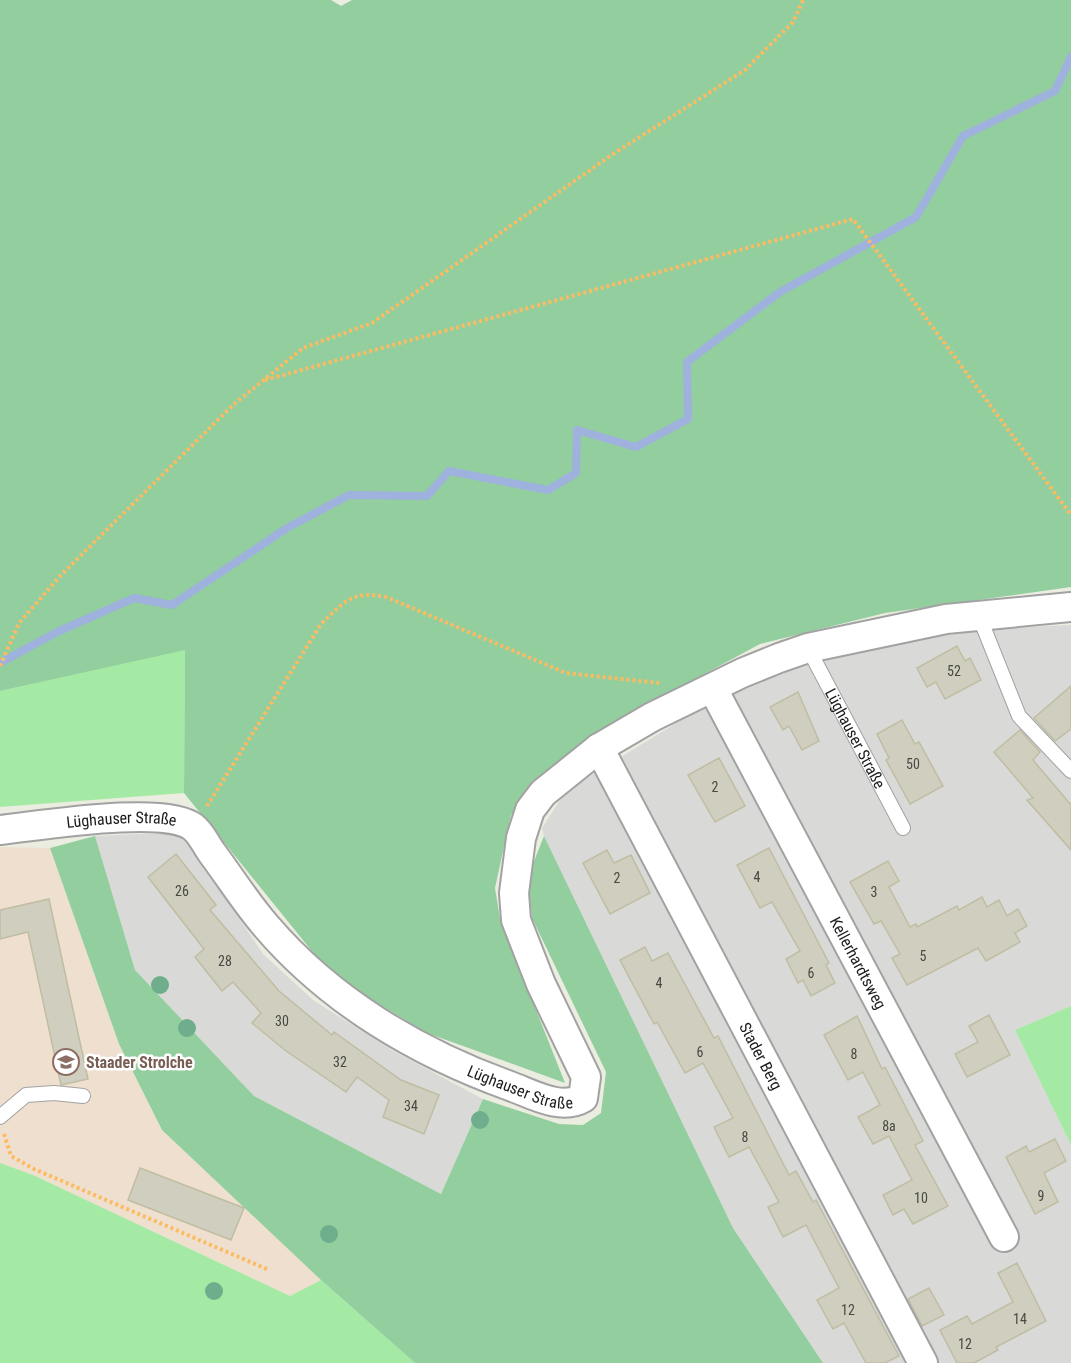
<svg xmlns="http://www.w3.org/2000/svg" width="1071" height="1363" font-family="'Roboto Condensed',sans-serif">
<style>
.residential{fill:#d9d9d8}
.commercial{fill:#efdfce}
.grass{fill:#a5eaa4}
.forest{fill:#93ce9e}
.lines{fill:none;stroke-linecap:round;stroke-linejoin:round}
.stream{stroke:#9fb1dd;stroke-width:8}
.building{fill:#d0cebe;stroke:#bfbda2;stroke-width:1.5}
.service-casing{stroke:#a2a2a2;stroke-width:16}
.minor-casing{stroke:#a2a2a2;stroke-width:32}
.path{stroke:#fdbb61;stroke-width:4;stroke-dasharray:3 3;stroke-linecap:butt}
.service{stroke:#fff;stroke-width:14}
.minor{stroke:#fff;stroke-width:28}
.tree{fill:#6eae8c}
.labels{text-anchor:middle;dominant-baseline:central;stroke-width:5;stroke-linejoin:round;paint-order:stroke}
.number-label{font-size:14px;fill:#484844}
.street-label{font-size:16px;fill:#1b1b1b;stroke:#fff}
.education-label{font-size:16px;font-weight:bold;fill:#785e54;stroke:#fff;text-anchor:start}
</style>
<rect width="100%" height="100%" fill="#ebede0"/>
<!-- residential -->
<g class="residential">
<path d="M1071 625V1006L1015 1030 1071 1145V1363H823L733 1228 544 836 542 828 560 800 587 778 707 704 750 684 823 661 903 641 994 629Z"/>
<path d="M181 832 263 954 313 1000 395 1052 483 1099 441 1194 254 1096 135 970 95 836Z"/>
</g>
<!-- commercial -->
<path class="commercial" d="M0 847 50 848 119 1044 162 1130 321 1280 290 1296 33 1175 0 1163Z"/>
<!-- grass -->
<g class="grass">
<path d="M185 649 184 793 0 807V691Z"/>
<path d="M1071 1006V1145L1015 1030Z"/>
<path d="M0 1163 33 1175 290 1296 321 1280 415 1363H0Z"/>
</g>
<!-- forest -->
<g class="forest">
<path d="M0 0H331L341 6 352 0H1071V587L885 613 760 644 606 727 545 772 511 815 495 888 500 919 565 1083 427 1033 332 976 184 793 185 650 0 691Z"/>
<path d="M95 836 135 970 254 1096 441 1194 483 1099 559 1124 583 1125 601 1113 606 1072 532 918 528 876 544 836 733 1228 823 1363H415L321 1280 162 1130 119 1044 50 848Z"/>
</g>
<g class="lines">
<!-- stream -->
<path class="stream" d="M0 663 57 632 134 598 172 605 287 528 349 495 427 496 449 471 548 490 576 473 577 430 636 447 688 419 687 362 780 292 916 217 963 136 1055 91 1071 57"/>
</g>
<!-- building -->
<g class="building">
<path d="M957 646 965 661 970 658 981 680 945 699 936 682 927 687 917 668Z"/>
<path d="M1071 686V729L1055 741 1034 718Z"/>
<path d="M798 692 819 741 802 750 789 726 783 730 770 707Z"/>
<path d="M902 720 915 744 919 742 943 786 910 804 886 760 889 758 877 734Z"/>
<path d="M1020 730 1040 752 1033 760 1071 805V850L1027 800 1033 798 994 752Z"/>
<path d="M719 758 745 806 715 822 688 775Z"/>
<path d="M769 848 829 963 826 965 835 983 811 996 803 980 798 983 786 959 800 951 772 902 760 908 737 865Z"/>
<path d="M607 850 614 863 631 855 650 893 610 914 583 863Z"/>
<path d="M176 854 216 905 210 910 279 991 332 1035 334 1032 401 1080 439 1095 424 1134 383 1117 389 1100 357 1077 346 1092 286 1051 252 1023 261 1013 233 982 222 991 195 957 204 949 148 877Z"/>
<path d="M888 861 899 881 889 887 910 927 916 924 917 927 957 906 959 910 982 897 987 907 999 900 1007 916 1018 909 1027 926 1015 933 1020 942 986 961 978 948 907 985 892 958 900 954 881 921 874 924 850 882Z"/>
<path d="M49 899 88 1079 61 1085 28 932 0 939V910Z"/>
<path d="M645 947 652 961 668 953 714 1038 718 1036 789 1175 796 1171 813 1202 816 1200 899 1356 885 1363H866L844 1323 833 1329 817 1300 839 1288 806 1225 783 1237 768 1207 779 1202 749 1147 729 1157 714 1127 733 1118 703 1063 685 1073 657 1022 654 1024 620 960Z"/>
<path d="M989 1015 1010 1055 967 1077 955 1054 978 1042 969 1026Z"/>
<path d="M857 1016 882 1069 885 1067 923 1141 915 1145 948 1206 913 1224 904 1209 893 1215 883 1195 912 1180 889 1136 873 1144 858 1117 880 1105 863 1072 848 1080 824 1035Z"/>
<path d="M1055 1139 1066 1161 1044 1173 1058 1202 1035 1214 1006 1157 1026 1146 1029 1152Z"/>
<path d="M140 1168 244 1208 231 1240 128 1200Z"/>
<path d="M1017 1263 1046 1321 996 1347 998 1350 974 1363H957L940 1330 967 1316 972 1324 1013 1302 998 1273Z"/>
<path d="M929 1288 944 1315 922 1326 908 1299Z"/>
</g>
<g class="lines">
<defs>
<g id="service">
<path d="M979 616 1019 716 1071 771"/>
<path id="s1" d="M808 648 903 828"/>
<path d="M0 1117 26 1095 54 1093 83 1096"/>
</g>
<g id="minor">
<path id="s2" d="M713 689 1004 1237"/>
<path id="s3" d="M599 748 923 1363"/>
<path id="s4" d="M0 830C39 826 165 805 193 827 201 833 206 845 212 853 230 877 246 903 266 926 330 1001 418 1053 510 1086 532 1094 561 1111 583 1098L586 1077 541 984 516 920 514 893 521 838 530 810 543 793 599 748 652 717 742 673 779 658 808 648 946 619 1071 607"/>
</g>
</defs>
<!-- service casing -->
<use href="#service" class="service-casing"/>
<!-- minor casing -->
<use href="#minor" class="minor-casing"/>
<!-- path -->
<g class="path">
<path d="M265 380 853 219 1071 515"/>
<path d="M0 666 19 623 62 574 233 405 303 348 372 323 613 154 745 70 793 22 803 0"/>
<path d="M207 806 321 624C344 602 352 590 386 597L566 673 659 683"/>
<path d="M4 1134 11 1156 34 1169 269 1270"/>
</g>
<!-- service -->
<use href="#service" class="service"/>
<!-- minor -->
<use href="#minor" class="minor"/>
</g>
<!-- trees -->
<g class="tree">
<circle cx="160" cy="985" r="9"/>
<circle cx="187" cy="1028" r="9"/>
<circle cx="480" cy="1120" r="9"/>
<circle cx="329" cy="1234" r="9"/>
<circle cx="214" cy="1291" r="9"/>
</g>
<!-- icons -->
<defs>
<symbol id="school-ring" viewBox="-11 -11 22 22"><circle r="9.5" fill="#fff" stroke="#8d6e63" stroke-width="1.5"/><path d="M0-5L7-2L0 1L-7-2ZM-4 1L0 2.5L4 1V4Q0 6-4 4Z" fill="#8d6e63"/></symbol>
</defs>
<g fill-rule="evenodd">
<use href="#school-ring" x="51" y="1047" width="30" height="30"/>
</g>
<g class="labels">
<!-- number labels -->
<g class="number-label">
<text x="954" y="671">52</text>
<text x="913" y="764">50</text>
<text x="715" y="787">2</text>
<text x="757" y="877">4</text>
<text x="617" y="878">2</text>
<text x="182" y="891">26</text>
<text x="874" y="892">3</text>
<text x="923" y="956">5</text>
<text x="225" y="961">28</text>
<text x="811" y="973">6</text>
<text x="659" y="983">4</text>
<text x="282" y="1021">30</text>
<text x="700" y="1052">6</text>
<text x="854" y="1054">8</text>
<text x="340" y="1062">32</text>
<text x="411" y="1106">34</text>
<text x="889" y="1126">8a</text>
<text x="745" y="1137">8</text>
<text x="1041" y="1196">9</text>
<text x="921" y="1198">10</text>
<text x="848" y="1310">12</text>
<text x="1020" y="1319">14</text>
<text x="965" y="1344">12</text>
</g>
<!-- street labels -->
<g class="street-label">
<text stroke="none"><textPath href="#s1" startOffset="102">Lüghauser Straße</textPath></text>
<text stroke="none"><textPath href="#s4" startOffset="122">Lüghauser Straße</textPath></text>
<text stroke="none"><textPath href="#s2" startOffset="310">Kellerhardtsweg</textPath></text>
<text stroke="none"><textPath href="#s3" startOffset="348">Stader Berg</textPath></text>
<text stroke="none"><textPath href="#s4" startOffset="624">Lüghauser Straße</textPath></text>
</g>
<!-- education labels -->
<g class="education-label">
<text x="86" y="1062">Staader Strolche</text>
</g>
</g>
</svg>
